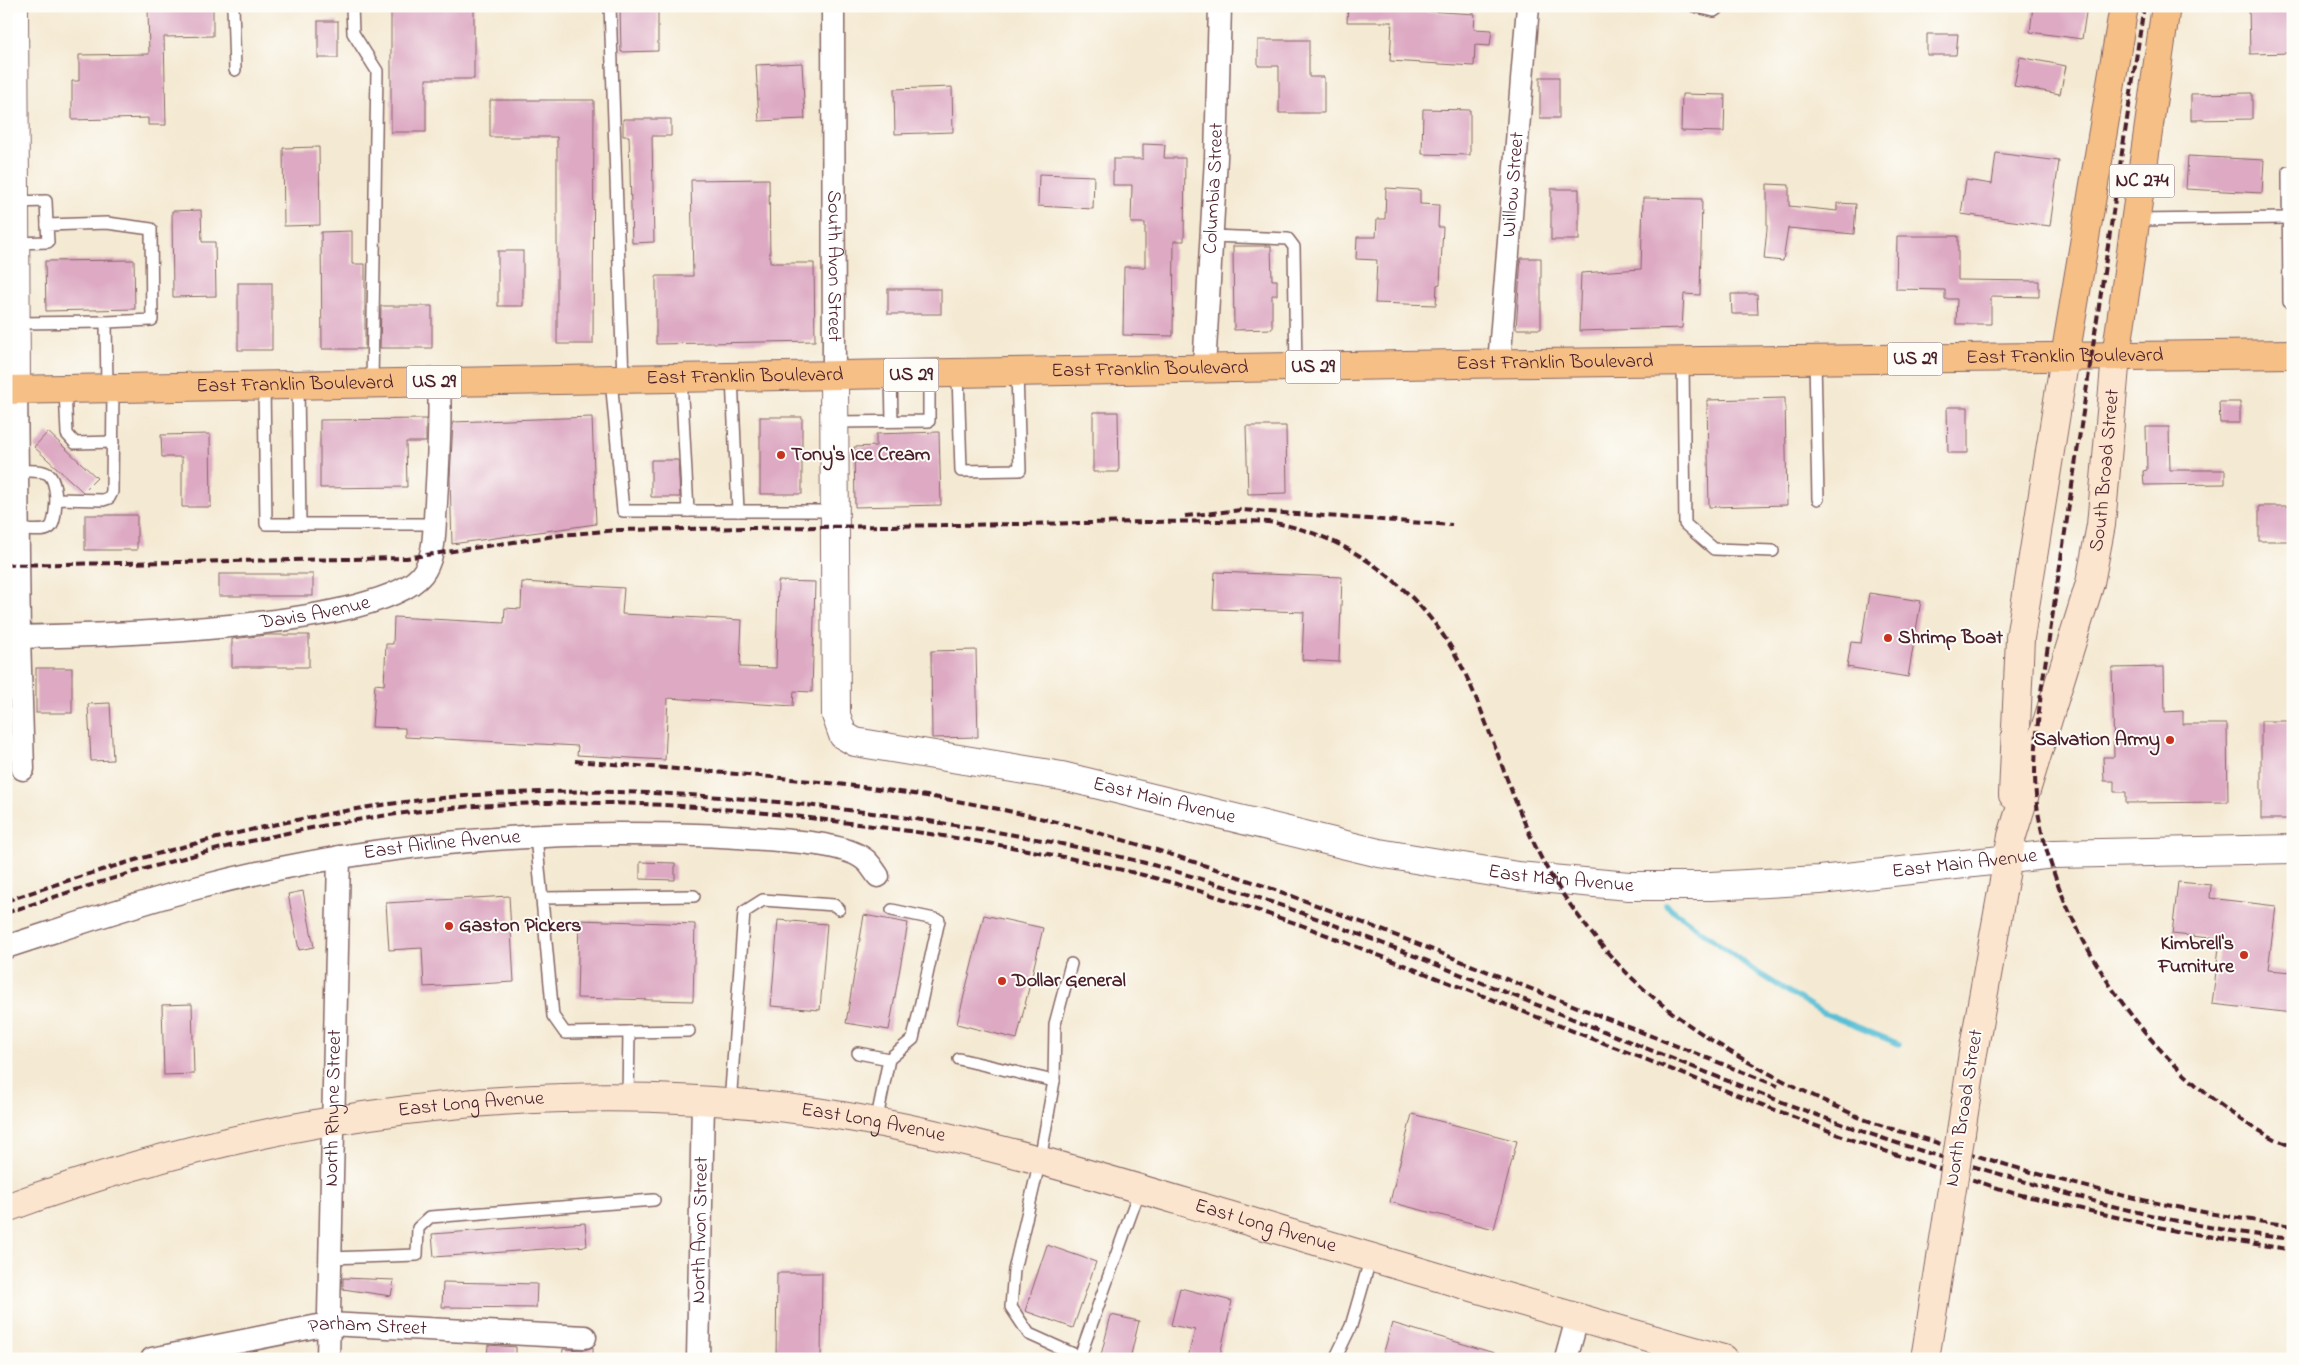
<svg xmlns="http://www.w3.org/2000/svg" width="2299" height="1365" font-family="'Indie Flower',sans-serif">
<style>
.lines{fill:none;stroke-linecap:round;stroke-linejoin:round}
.stream{stroke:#58bfd6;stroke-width:5.5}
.building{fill:#dda9c3}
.service-casing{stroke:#866665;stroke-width:14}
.minor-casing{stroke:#866665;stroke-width:25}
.tertiary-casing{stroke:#866665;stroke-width:30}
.secondary-casing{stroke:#866665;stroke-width:30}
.primary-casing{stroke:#866665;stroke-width:30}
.service{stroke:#fff;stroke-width:11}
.minor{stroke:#fff;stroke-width:22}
.tertiary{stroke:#fff;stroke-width:28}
.secondary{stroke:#fbe5cf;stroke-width:28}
.primary{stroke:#f5bf86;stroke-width:28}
.rail{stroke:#4a1f2b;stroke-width:4;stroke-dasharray:8 4;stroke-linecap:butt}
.secondary-bridge-casing{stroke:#866665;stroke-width:30;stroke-linecap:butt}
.secondary-bridge{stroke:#fbe5cf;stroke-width:28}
.poi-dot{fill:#c8321e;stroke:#fdfcf7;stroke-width:2}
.labels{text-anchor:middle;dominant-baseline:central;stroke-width:4;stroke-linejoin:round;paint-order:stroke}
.shield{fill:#fdfcf7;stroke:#806168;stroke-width:1}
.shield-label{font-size:19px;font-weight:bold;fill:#4a1f2b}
.street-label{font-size:20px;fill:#4a1f2b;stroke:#fdfcf7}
.poi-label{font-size:20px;font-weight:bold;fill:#4a1f2b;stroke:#fdfcf7;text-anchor:start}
</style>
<rect width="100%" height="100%" fill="#fdfcf7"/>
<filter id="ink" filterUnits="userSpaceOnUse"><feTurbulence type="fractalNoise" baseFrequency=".02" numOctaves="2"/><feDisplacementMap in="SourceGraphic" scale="10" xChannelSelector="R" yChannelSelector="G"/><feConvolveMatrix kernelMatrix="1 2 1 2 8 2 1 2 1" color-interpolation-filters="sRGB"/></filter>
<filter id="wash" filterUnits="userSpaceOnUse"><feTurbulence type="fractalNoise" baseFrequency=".0096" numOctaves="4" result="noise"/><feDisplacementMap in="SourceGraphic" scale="20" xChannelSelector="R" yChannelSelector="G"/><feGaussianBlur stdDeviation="1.12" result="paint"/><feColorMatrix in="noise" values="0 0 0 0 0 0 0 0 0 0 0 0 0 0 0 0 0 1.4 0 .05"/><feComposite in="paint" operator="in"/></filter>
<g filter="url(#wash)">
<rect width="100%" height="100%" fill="#f4e9d2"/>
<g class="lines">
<!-- stream -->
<path class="stream" d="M1665 904 1752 969 1821 1012 1899 1044"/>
</g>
<g id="blocks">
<!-- building -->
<g class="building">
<path d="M148 6H213V36L164 37 166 125H148V118L72 120V81H79V55L149 54Z"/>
<path d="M391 6H474V79H426V132H391Z"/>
<path d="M620 6H658V51L621 52Z"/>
<path d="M1348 6H1425V11L1475 14 1474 29 1492 30 1490 46 1475 45 1474 66 1390 61 1392 22H1347Z"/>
<path d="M2033 6H2087L2082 39 2030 32Z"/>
<path d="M2249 6H2293V53L2250 54Z"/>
<rect x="318" y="21" width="20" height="37"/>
<path d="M1927 34H1958L1956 55H1927Z"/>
<path d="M1258 40H1309V77H1324V113H1279V66H1258Z"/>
<path d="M2020 57 2066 66 2060 94 2014 86Z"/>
<path d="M802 63 805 119 759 121 756 65Z"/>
<rect x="1540" y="77" width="19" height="41"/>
<path d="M952 87 953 132 895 134 894 89Z"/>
<path d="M2252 93V119L2191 120V94Z"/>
<path d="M1682 94 1725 95 1724 132 1681 131Z"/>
<path d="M490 100H594L593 344H557V137H490Z"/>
<path d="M1423 109 1470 110V155L1422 154Z"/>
<path d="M623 119H671V136H652L654 242 632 243 629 136H623Z"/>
<path d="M1143 144 1165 145 1164 158H1185L1184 241H1174L1173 336 1123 335 1124 267H1145V223H1131L1132 185H1113V159H1143Z"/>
<path d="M319 147 320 225 284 226 283 148Z"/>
<path d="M1996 153 2059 161 2050 226 1961 214 1966 180 1992 184Z"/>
<path d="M2188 156 2264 160 2262 193 2186 189Z"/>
<path d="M1039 174 1094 176 1093 209 1038 206Z"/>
<path d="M769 179 770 263H814L815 341 656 344V276H693L691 180Z"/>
<path d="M1767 184 1789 185V206L1837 211V203L1856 204 1854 234 1788 228 1783 261 1764 259 1767 229Z"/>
<path d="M1386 188 1420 190V204L1439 205 1438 227H1443L1440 284 1437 285 1436 305 1375 303 1377 260 1356 259 1357 237H1376L1377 219H1385Z"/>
<rect x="1551" y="189" width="28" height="51"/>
<path d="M1643 198 1702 199 1700 295 1684 294 1682 328 1579 331 1581 273 1641 269Z"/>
<path d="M201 210 202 242H215L216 296 173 297 172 211Z"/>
<path d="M352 231V264H365V349H322L321 232Z"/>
<path d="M1897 236H1958V280L2039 281V297L1991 296V324H1956L1957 299H1945V290L1896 289Z"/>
<path d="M1233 246H1271L1272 280H1277V295H1272V329L1234 330Z"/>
<rect x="498" y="251" width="25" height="55"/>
<path d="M1521 258H1541V329H1516Z"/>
<path d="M134 260 135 309 46 311 45 261Z"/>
<rect x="238" y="283" width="34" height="67"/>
<rect x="888" y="289" width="53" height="25"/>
<path d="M1731 294H1757L1758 314H1732Z"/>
<path d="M381 306H432V348H380Z"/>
<path d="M1785 398 1787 505 1709 507 1707 400Z"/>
<path d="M2219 402H2240V423H2220Z"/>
<path d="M1947 407H1968V453H1948Z"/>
<path d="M1093 412H1118L1119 472H1093Z"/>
<path d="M592 417 596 524 452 544 450 479 453 422Z"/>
<rect x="760" y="417" width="42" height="77"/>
<path d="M426 419V442H406L407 487 320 488V420Z"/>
<path d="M1246 426H1286L1287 493 1248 494Z"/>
<path d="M2146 427H2169L2170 470H2225V484L2144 485 2143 471 2147 470Z"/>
<path d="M48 432 97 478 83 492 34 447Z"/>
<path d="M939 432 941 505 855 507 854 447 876 446V434Z"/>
<path d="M210 434 211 507H182V457H162L161 435Z"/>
<path d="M651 460H678L680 497H651Z"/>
<rect x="2259" y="506" width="34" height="35"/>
<rect x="85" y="515" width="52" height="35"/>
<path d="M1215 572 1342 577 1339 662 1302 660 1304 612 1213 609Z"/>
<rect x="219" y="574" width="94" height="22"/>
<path d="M778 581 815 582 812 692 794 691 793 706 668 698 665 760 577 755 578 746 405 737V728L372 727 375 684 384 685 386 644H393L394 617 504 623 505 608 521 609 522 582 624 588 622 614 742 620 740 667 776 668Z"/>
<path d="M1869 593 1921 601 1908 677 1847 667 1851 642 1861 643Z"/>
<path d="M267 635H309V667H232V639Z"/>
<path d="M976 650 978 737 932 738 931 651Z"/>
<path d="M2164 667 2165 712 2183 711V724H2227L2228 802 2126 803V792H2114V781H2104L2103 757H2114L2112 668Z"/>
<rect x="36" y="668" width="36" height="45"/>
<path d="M110 703 113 760 91 761 88 704Z"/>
<rect x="2261" y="721" width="32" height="98"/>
<path d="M640 862 675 863V880L640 879Z"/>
<path d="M2178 882 2211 885 2210 898 2276 906 2268 970 2293 972V1013L2212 1004 2220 939 2172 934Z"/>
<path d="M303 891 314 947 299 950 288 894Z"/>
<path d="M509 896 514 982 424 987 422 948 389 950 386 903Z"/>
<path d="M864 915 908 923 889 1030 846 1023Z"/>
<path d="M984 915 1043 928 1017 1039 957 1024Z"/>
<path d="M579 920 695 924 693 1001 577 998Z"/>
<path d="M778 920 827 924 820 1010 771 1006Z"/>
<path d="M192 1004 194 1074 164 1075 162 1005Z"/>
<path d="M1412 1114 1517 1141 1494 1229 1390 1202Z"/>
<path d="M585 1223 587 1246 434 1257 432 1234Z"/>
<path d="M1047 1245 1096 1262 1073 1328 1025 1311Z"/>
<path d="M777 1273H822L821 1359H776Z"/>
<path d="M343 1278 394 1280 391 1296 343 1289Z"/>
<path d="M443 1282 537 1284 536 1308 442 1307Z"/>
<path d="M1180 1288 1232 1301 1219 1359 1188 1357 1195 1330 1171 1325Z"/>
<path d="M1111 1315 1139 1321 1130 1359H1100Z"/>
<path d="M1392 1323 1501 1355 1500 1359H1382Z"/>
<path d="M488 1345 516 1347V1359H487Z"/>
<path d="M593 1347V1359H562L563 1349 585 1350Z"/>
</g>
</g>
</g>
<g filter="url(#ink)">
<use href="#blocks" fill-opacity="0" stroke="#866665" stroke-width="1"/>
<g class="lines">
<defs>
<g id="service">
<path d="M233 6 235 70"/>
<path d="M352 6 353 33 377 71 372 384"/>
<path d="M610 6 623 379"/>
<path d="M1694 6 1714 11 1721 6"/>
<path d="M2288 172 2289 302H2293"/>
<path d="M15 202 46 201 47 225"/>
<path d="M2136 220 2288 218"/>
<path d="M1211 236 1288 239 1294 247 1296 368"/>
<path d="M15 243 48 242 47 225 107 223 151 229 152 320 106 322 107 388"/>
<path d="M16 323 106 322"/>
<path d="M1815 360 1818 499"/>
<path d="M1683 362 1685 524 1714 549 1773 551"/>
<path d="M958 374 961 471 1020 470 1017 373"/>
<path d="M891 375 892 421"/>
<path d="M732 377 738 511"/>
<path d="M681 378 688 511"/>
<path d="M611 379 623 511H834"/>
<path d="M264 386 266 524H300"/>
<path d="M298 386 300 524H434"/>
<path d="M65 389 67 434 75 443 113 442"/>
<path d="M834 422 929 421V374"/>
<path d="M17 471C45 471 54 467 56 499"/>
<path d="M18 530C52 531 54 535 56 499L103 500 109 498 112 492 113 388"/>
<path d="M536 836 553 1016 565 1033 689 1031"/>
<path d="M543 898 694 896"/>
<path d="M1071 964 1055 1024 1054 1081 1040 1160 1014 1270 1011 1307 1029 1334 1080 1357"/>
<path d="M858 1053 889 1059"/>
<path d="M959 1059 1054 1081"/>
<path d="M628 1099 629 1032"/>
<path d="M730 1104 744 912 763 900 834 905 839 909"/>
<path d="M876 1123 889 1059 913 1039 939 920 892 910"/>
<path d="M330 1258 417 1255 418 1228 430 1217 654 1200"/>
<path d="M1079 1359 1140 1189"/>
<path d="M1335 1359 1351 1326 1371 1257"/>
</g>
<g id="minor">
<path id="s1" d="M833 6 834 376"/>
<path id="s2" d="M1499 364 1528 6"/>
<path id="s3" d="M1204 369 1216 158 1220 6"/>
<path d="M16 390 19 637 23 769"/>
<path id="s4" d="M6 637C77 636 392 631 425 570 436 551 434 524 436 503 438 463 441 423 439 382"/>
<path id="s5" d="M6 947C71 926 135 904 200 887 337 851 478 835 619 834 663 834 706 834 750 838 778 840 842 842 864 859 870 863 874 871 878 876"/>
<path id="s6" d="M152 1359 328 1324 585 1337"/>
<path id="s7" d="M328 1359 339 857"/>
<path id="s8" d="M698 1359 703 1101"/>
<path d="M1566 1359 1577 1319"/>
</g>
<g id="tertiary">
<path d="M14 6 16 390"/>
<path id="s9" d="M834 376 836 715 843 735 855 742 1062 776 1379 853 1517 876 1629 886H1711L1820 880 2054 854 2293 849"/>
</g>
<g id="secondary">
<path d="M2013 795 2020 638 2065 357"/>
<path id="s10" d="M1961 1132 1973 1053 2012 836 2090 583 2101 525 2116 356"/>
<path id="s11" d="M6 1208C262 1114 546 1073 817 1112 961 1133 1099 1177 1238 1218 1400 1266 1561 1314 1723 1359"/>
</g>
<g id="primary">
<path d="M2116 356 2166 6"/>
<path d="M2065 357 2124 6"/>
<path id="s12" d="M6 390 1458 364 2293 354"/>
</g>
</defs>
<!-- service casing -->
<use href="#service" class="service-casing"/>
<!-- minor casing -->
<use href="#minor" class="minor-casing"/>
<!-- tertiary casing -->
<use href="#tertiary" class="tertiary-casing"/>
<!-- secondary casing -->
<use href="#secondary" class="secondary-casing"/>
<!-- primary casing -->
<use href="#primary" class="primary-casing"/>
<!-- service -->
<use href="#service" class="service"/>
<!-- minor -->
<use href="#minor" class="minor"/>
<!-- tertiary -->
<use href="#tertiary" class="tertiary"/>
<!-- secondary -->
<use href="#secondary" class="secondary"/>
<!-- primary -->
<use href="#primary" class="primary"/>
<!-- rail -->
<g class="rail">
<path d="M2144 6 2041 692C2037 734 2031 776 2039 817 2062 945 2170 1097 2293 1147"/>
<path d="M1185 516 1241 510 1452 525"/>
<path d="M6 565 406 558 561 535 618 530 1219 521C1237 522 1257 520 1275 523 1355 537 1427 596 1463 669 1490 725 1506 785 1533 841 1548 875 1570 906 1593 935 1663 1024 1759 1071 1859 1117"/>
<path d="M575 761C721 773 869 781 1013 812 1160 844 1298 897 1438 952 1551 997 1665 1041 1778 1086"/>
<path d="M6 901C115 864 225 832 339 812 528 778 719 791 908 818 990 830 1073 844 1153 865 1291 903 1423 960 1555 1012 1670 1057 1784 1106 1900 1144 1934 1155 1968 1165 2003 1175 2097 1204 2194 1229 2293 1239"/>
<path d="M6 913C138 868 273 829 412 812 555 795 699 803 842 822 943 835 1044 850 1143 875 1196 888 1249 908 1301 925L1855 1141 2013 1193 2176 1231 2293 1250"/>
<path d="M1853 1115C1878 1125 1905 1133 1932 1141 2049 1181 2170 1210 2293 1226"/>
</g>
<defs>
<path id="secondary-bridge" d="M1925 1359 1961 1132"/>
</defs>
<!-- secondary-bridge casing -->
<use href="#secondary-bridge" class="secondary-bridge-casing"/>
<!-- secondary-bridge -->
<use href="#secondary-bridge" class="secondary-bridge"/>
</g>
</g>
<!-- markers -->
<g class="poi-dot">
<circle cx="781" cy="455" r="5"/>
<circle cx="1888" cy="638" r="5"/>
<circle cx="2170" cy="740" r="5"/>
<circle cx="449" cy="926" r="5"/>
<circle cx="2244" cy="955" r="5"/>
<circle cx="1002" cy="981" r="5"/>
</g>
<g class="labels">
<!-- shield labels -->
<g class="shield">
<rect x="2109.5" y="164.5" width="65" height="33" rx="4"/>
<rect x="1887.5" y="342.5" width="55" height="33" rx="4"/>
<rect x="1285.5" y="350.5" width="55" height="33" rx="4"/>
<rect x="883.5" y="358.5" width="55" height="33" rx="4"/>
<rect x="406.5" y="365.5" width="55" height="33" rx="4"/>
</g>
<g class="shield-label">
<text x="2142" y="181">NC 274</text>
<text x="1915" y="359">US 29</text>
<text x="1313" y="367">US 29</text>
<text x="911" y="375">US 29</text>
<text x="434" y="382">US 29</text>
</g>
<!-- street labels -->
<g class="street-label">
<text stroke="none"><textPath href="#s2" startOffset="180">Willow Street</textPath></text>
<text stroke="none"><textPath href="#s3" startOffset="181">Columbia Street</textPath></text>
<text stroke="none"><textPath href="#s1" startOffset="260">South Avon Street</textPath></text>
<text stroke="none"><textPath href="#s12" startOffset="2059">East Franklin Boulevard</textPath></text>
<text stroke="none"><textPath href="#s12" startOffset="1549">East Franklin Boulevard</textPath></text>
<text stroke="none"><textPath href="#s12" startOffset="1144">East Franklin Boulevard</textPath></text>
<text stroke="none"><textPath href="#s12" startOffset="739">East Franklin Boulevard</textPath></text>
<text stroke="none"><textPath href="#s12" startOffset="289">East Franklin Boulevard</textPath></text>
<text stroke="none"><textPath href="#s10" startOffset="679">South Broad Street</textPath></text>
<text stroke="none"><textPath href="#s4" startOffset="310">Davis Avenue</textPath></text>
<text stroke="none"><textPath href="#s9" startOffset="689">East Main Avenue</textPath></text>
<text stroke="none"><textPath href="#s5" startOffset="449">East Airline Avenue</textPath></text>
<text stroke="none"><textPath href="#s9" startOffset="1499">East Main Avenue</textPath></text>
<text stroke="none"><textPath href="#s9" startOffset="1094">East Main Avenue</textPath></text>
<text stroke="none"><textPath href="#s11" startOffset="478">East Long Avenue</textPath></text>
<text stroke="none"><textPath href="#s7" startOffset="251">North Rhyne Street</textPath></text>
<text transform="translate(1965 1108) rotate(-81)">North Broad Street</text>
<text stroke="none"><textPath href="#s11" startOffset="882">East Long Avenue</textPath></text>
<text stroke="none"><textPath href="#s11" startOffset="1288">East Long Avenue</textPath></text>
<text stroke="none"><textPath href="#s8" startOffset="129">North Avon Street</textPath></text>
<text stroke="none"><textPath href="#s6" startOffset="219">Parham Street</textPath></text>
</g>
<!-- poi labels -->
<g class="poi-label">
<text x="791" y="455">Tony's Ice Cream</text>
<text x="1898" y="638">Shrimp Boat</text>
<text x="2160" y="740" text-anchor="end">Salvation Army</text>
<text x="459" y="926">Gaston Pickers</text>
<text x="2234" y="944" text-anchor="end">Kimbrell's<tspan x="2234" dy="23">Furniture</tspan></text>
<text x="1012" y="981">Dollar General</text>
</g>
</g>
<!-- margin -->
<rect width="2299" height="1365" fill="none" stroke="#fdfcf7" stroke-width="25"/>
</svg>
